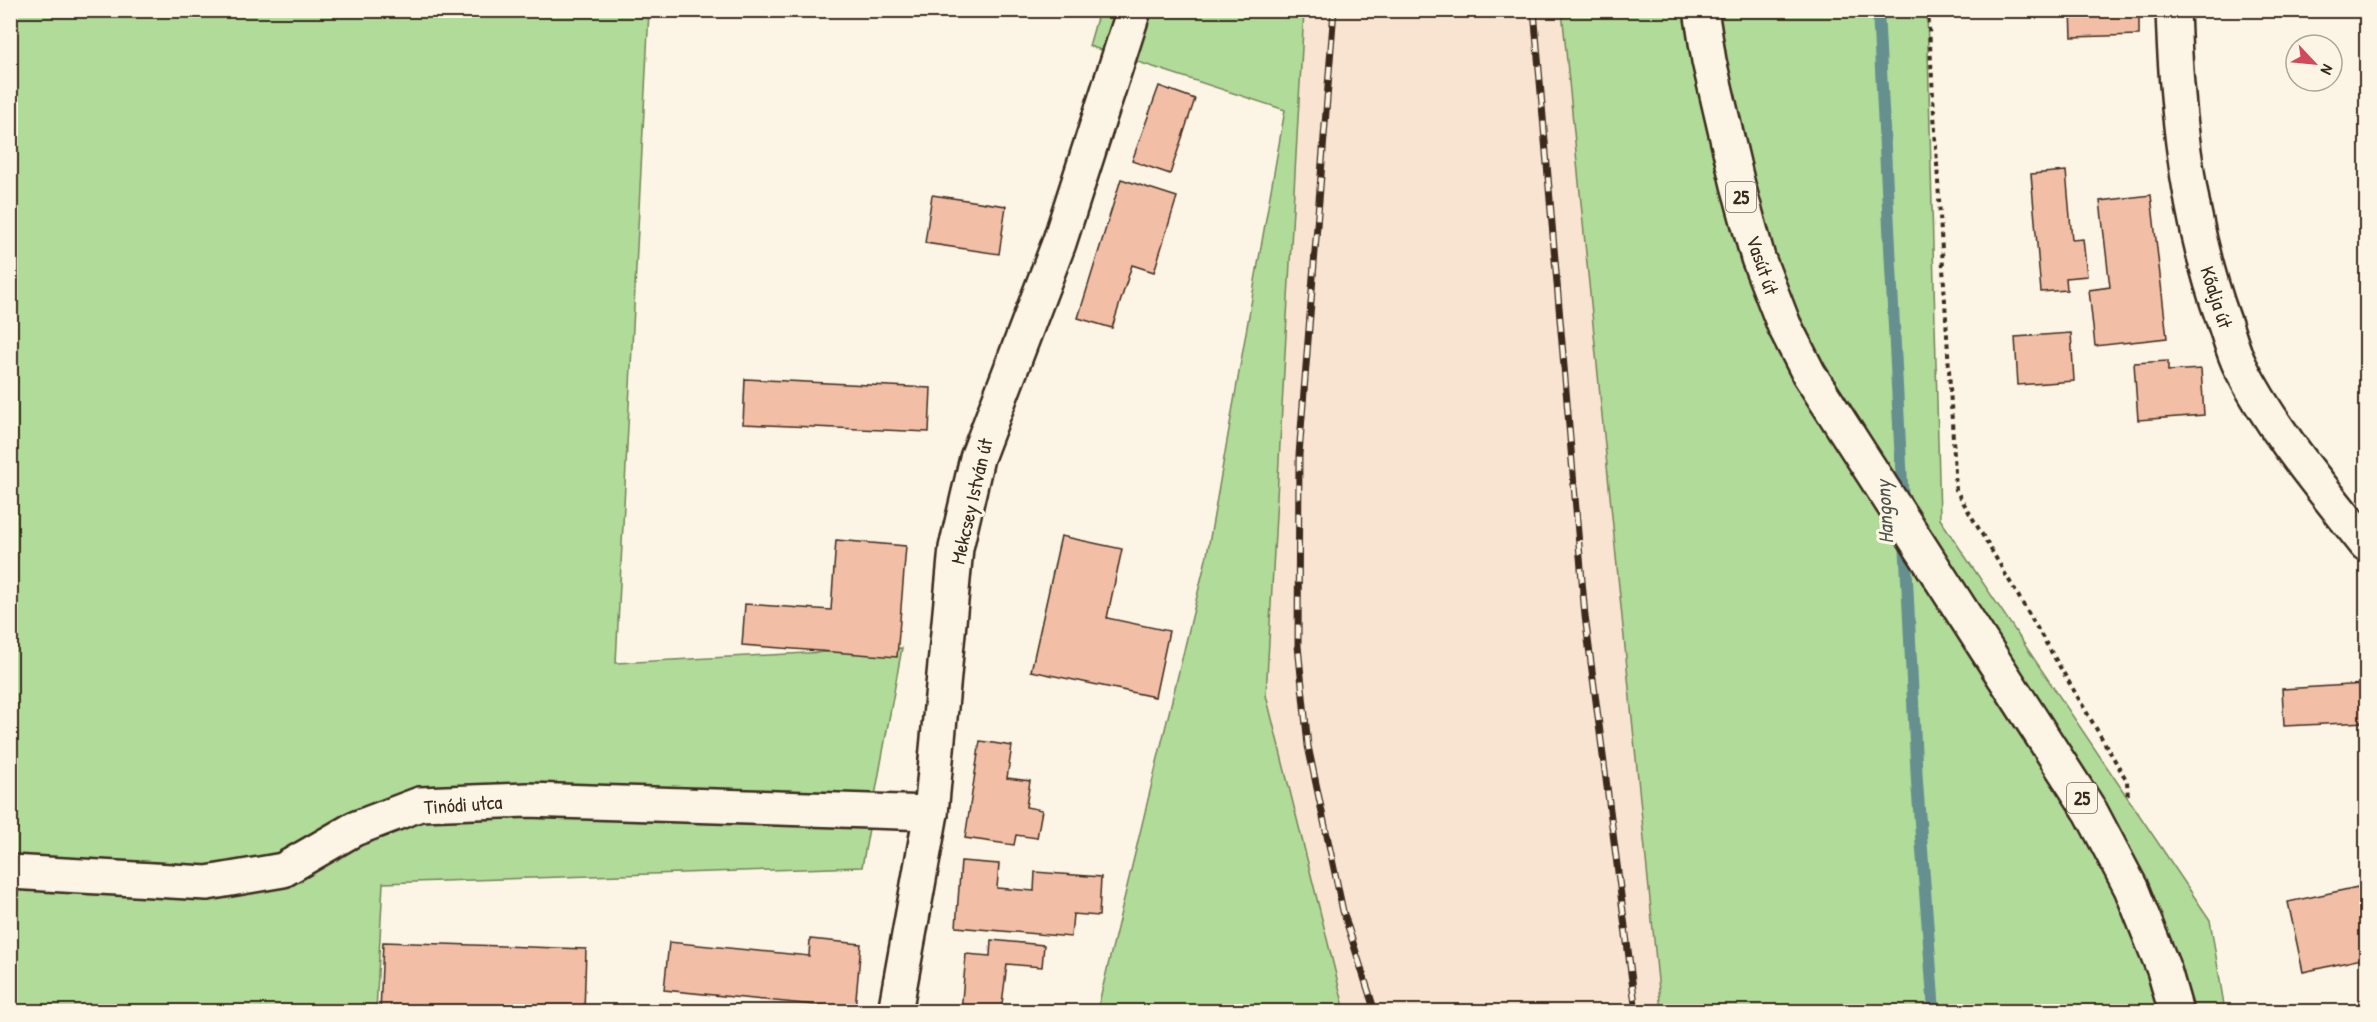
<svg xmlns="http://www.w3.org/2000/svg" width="2377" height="1022" font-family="'Patrick Hand',sans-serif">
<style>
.built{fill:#f9e4d2}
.green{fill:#b0db98;stroke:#76825b;stroke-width:1.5}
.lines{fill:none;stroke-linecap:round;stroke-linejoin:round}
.stream{stroke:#668f90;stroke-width:12}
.building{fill:#f3bea6;stroke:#3b2a1e;stroke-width:1.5}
.minor-casing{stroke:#3b2a1e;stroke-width:38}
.tertiary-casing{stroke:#3b2a1e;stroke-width:38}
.primary-casing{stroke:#3b2a1e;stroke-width:38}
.path{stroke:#3b2a1e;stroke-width:4;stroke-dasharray:4.5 4.5;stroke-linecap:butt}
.minor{stroke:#fcf5e5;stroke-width:33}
.tertiary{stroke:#fcf5e5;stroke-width:33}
.primary{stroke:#fcf5e5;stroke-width:33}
.rail-casing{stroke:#3b2a1e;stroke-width:7}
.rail{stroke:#fcf5e5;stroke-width:4.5;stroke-dasharray:14;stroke-linecap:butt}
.labels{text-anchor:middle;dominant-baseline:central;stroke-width:6;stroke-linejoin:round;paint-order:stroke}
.shield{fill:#fcf5e5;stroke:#75675a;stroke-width:1.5}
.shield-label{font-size:18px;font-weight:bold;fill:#3b2a1e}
.street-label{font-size:20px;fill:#3b2a1e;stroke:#fcf5e5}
.water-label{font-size:21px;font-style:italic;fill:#4d544e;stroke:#fcf5e5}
</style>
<rect width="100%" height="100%" fill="#fcf5e5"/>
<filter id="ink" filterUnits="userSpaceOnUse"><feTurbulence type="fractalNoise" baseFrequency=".0167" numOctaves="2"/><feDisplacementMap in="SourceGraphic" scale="12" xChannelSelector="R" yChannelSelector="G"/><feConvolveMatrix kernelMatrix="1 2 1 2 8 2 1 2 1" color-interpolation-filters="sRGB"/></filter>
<g filter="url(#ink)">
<!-- built -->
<path class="built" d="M1304 11H1562L1661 1011H1345L1266 695Z"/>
<!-- green -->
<g class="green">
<path d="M10 11H649L616 663 902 648 862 867 383 883 376 1011H11Z"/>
<path d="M1099 11H1304L1266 695 1345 1011H1097L1207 555 1285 110 1089 46Z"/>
<path d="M1562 11H1927L1940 519 2210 920 2225 1011H1661Z"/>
</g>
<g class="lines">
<!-- stream -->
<g class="stream">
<path d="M1878 10 1903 504"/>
<path d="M1905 539 1917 782 1934 1012"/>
</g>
</g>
<!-- building -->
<g class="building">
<path d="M2071 10H2139V35L2072 37Z"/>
<path d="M1159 86 1195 99 1170 174 1132 161Z"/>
<path d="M2066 171 2072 240 2083 239 2087 276 2066 278 2067 290 2041 292 2031 174Z"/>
<path d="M1121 179 1177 197 1154 272 1132 265 1112 328 1078 318Z"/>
<path d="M932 195 1006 206 999 254 925 243Z"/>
<path d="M2151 195 2167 338 2095 346 2089 290 2110 287 2100 201Z"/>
<path d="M2071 333 2074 381 2018 385 2015 337Z"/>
<path d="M2168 361V371L2201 369 2204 415 2138 420 2134 363Z"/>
<path d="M745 379 931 388 929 432 743 424Z"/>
<path d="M1061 536 1122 549 1107 618 1169 631 1155 697 1031 671Z"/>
<path d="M836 540 906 546 897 657 742 645 745 604 831 610Z"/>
<path d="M2366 684V722L2284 726 2282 689Z"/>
<path d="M980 741 1012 746 1007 778 1030 781 1026 807 1042 810 1037 838 1016 835 1014 845 965 838Z"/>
<path d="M961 861 999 864 997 888 1034 891 1035 872 1101 877 1099 916 1073 914 1071 937 956 927Z"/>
<path d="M2358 887 2366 926V958L2303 972 2288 902Z"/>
<path d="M810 939 861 944 855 1009 664 990 669 942 809 956Z"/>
<path d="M991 940 1044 945 1042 967 1007 964 1001 1012H961L966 954 990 956Z"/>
<path d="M383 942 586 949 584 1012H380Z"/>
</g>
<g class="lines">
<defs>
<g id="minor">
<path d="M2173 10C2176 114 2188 221 2223 319 2229 335 2233 352 2240 366 2273 431 2322 488 2366 544"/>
<path d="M10 872 207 883 283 870 354 829 420 804 527 800 931 813"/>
</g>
<path id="tertiary" d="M895 1012 931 813 956 548 977 458 1059 243 1134 10"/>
<path id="primary" d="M1701 10 1709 61 1738 185 1758 258 1784 325 1809 374 2091 812 2131 888 2164 970 2176 1012"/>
</defs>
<!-- minor casing -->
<use href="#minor" class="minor-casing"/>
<!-- tertiary casing -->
<use href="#tertiary" class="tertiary-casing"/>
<!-- primary casing -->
<use href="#primary" class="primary-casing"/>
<!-- path -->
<g class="path">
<path d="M1928 10 1956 490 2127 781 2128 799"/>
<path d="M2346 1012 2366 1007"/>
</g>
<!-- minor -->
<use href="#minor" class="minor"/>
<!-- tertiary -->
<use href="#tertiary" class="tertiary"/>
<!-- primary -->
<use href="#primary" class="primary"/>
<defs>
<g id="rail">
<path d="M1334 10 1299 455 1298 646 1308 746 1343 911 1375 1012"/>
<path d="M1534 10 1585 616 1636 1012"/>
</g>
</defs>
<!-- rail casing -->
<use href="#rail" class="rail-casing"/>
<!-- rail -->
<use href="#rail" class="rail"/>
</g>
</g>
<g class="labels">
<!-- shield labels -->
<g class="shield">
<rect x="1726" y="182" width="30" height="30" rx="4.5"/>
<rect x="2067" y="783" width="30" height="30" rx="4.5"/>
</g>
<g class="shield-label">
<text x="1741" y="197">25</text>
<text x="2082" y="798">25</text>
</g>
<!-- street labels -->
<g class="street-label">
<text transform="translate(1763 265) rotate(71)">Vasút út</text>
<text transform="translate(2217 297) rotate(72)">Kőalja út</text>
<text transform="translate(971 501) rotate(-77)">Mekcsey István út</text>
<text transform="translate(463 804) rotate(-4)">Tinódi utca</text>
</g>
<!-- water labels -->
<g class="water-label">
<text transform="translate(1884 512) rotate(-93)">Hangony</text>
</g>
</g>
<!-- margin -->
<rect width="2377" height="1022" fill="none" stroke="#fcf5e5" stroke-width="36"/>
<rect x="18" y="18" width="2341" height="986" fill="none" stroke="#3b2a1e" stroke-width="2" filter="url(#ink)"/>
<!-- north arrow -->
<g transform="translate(2314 63) rotate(116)"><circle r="28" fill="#fcf5e5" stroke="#afa495" stroke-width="1.5"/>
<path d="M0-4.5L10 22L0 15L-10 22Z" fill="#d1495b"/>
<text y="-9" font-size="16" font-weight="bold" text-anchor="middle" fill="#3b2a1e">N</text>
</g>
</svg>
